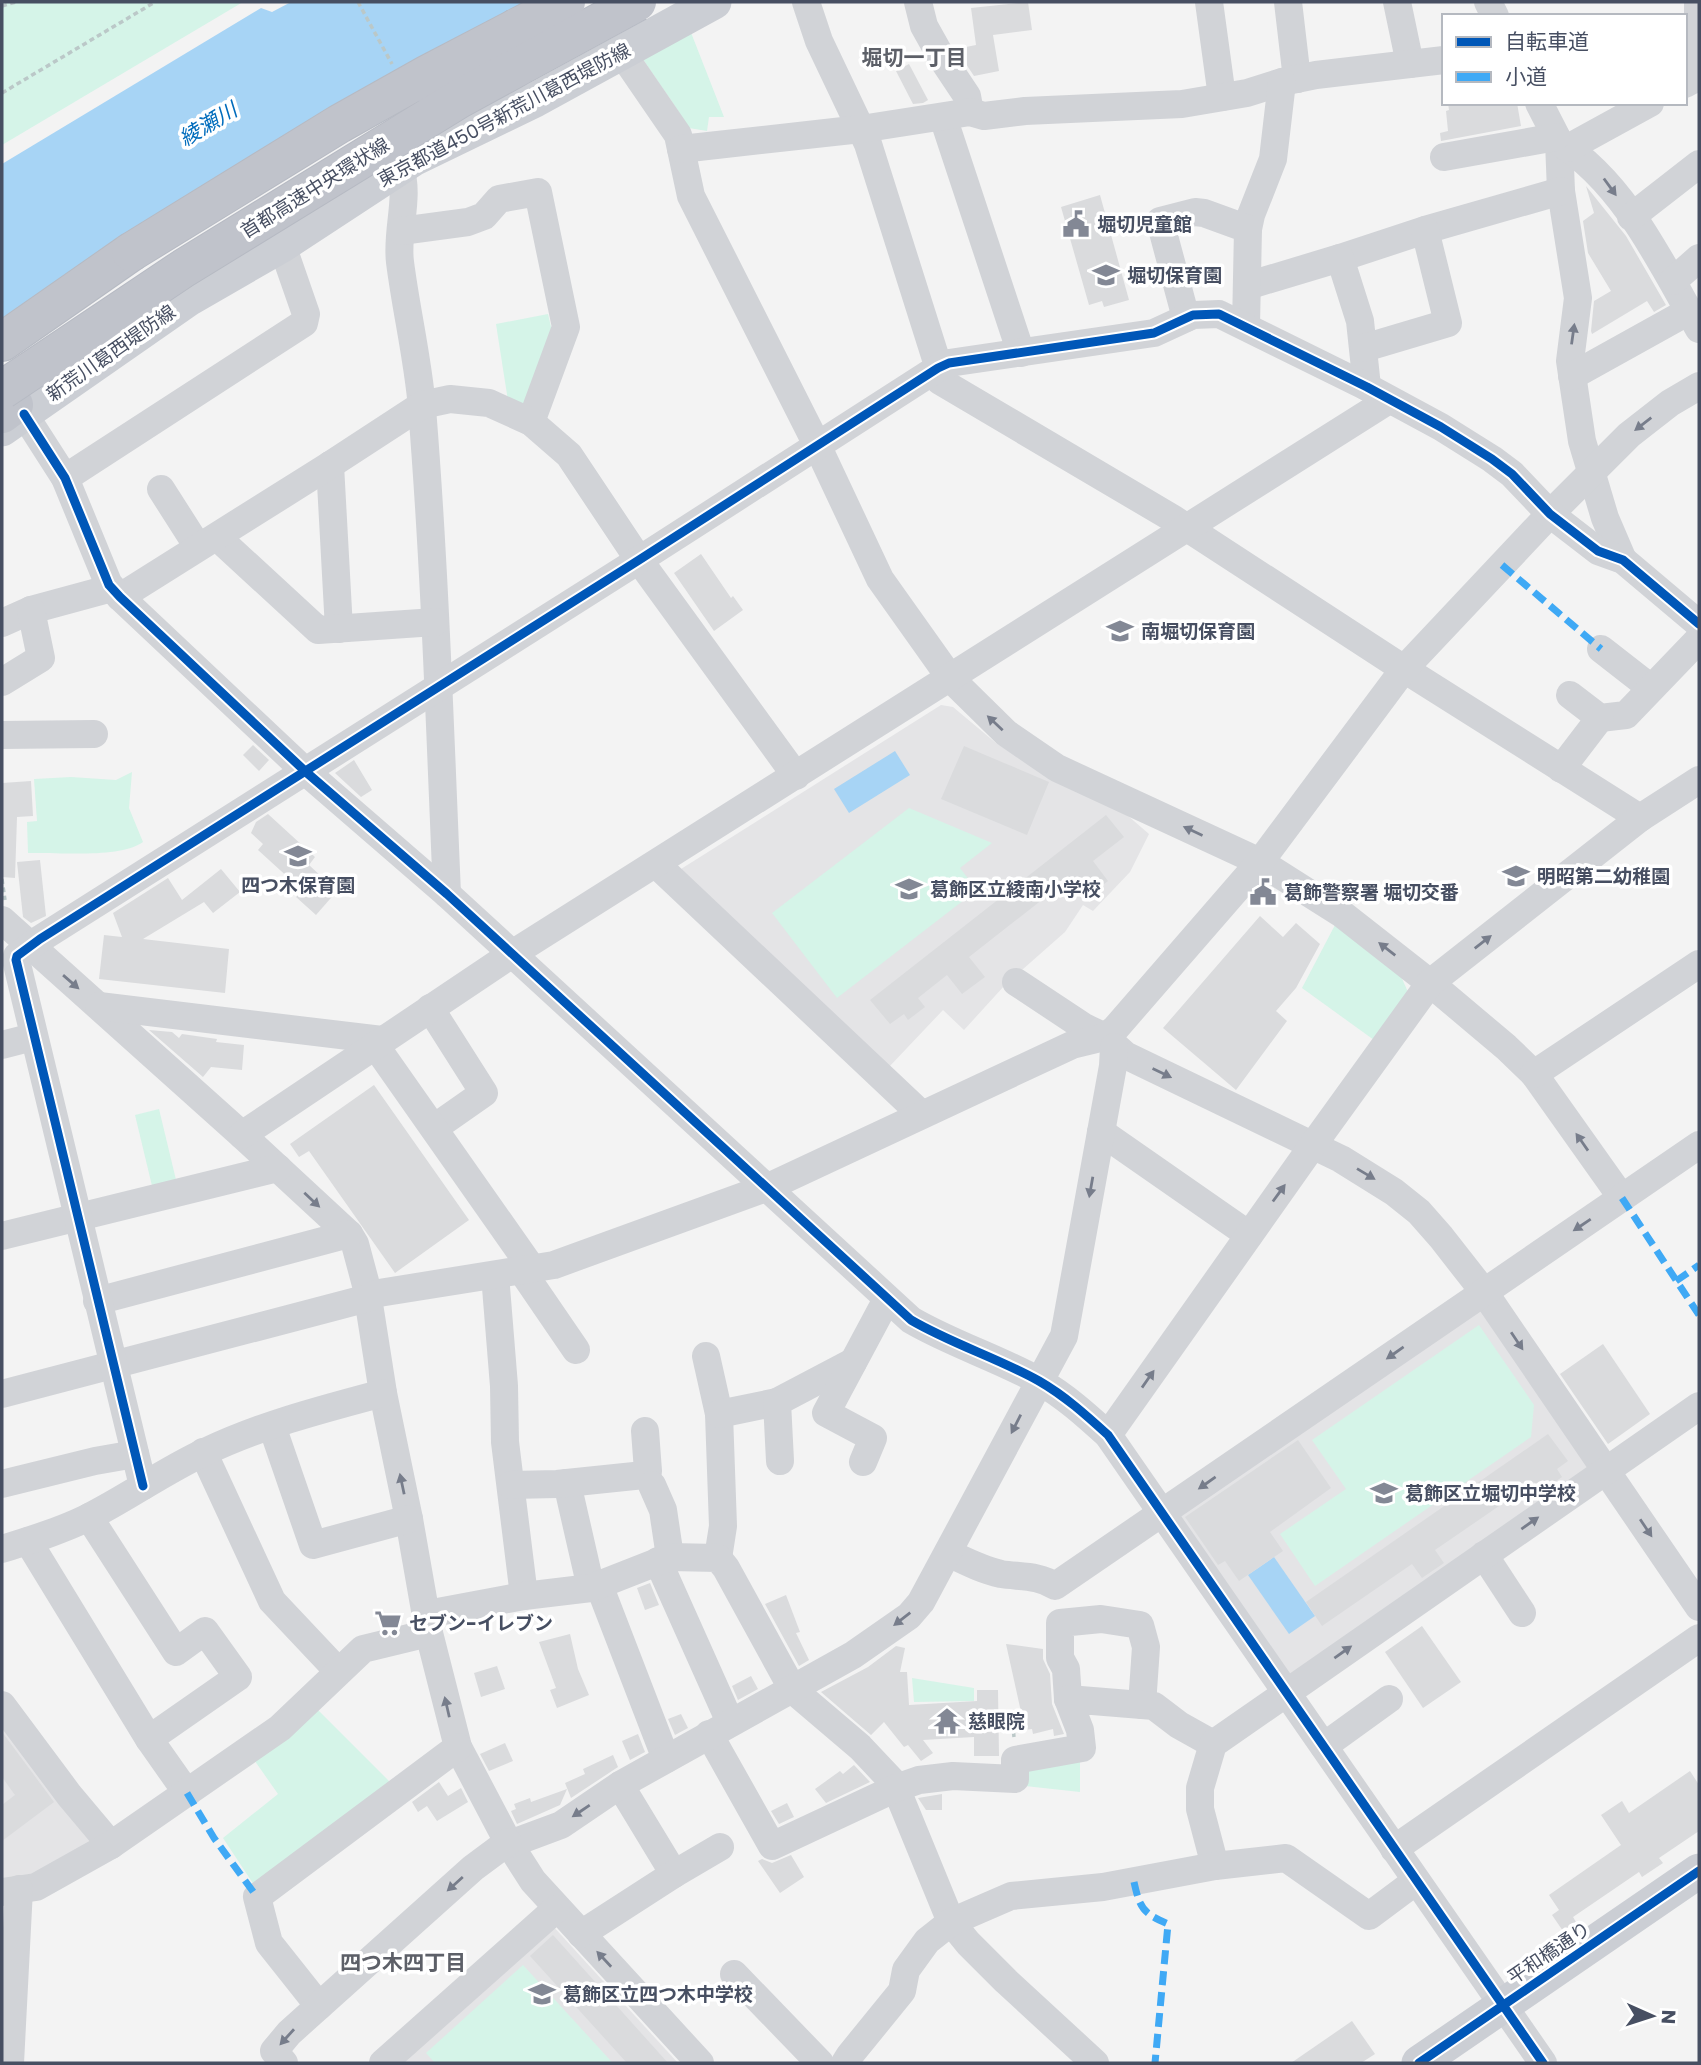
<svg xmlns="http://www.w3.org/2000/svg" width="1701" height="2065" font-family="Poppins,'Noto Sans JP',sans-serif">
<style>
.education{fill:#e4e4e6}
.green{fill:#d5f4e8}
.water{fill:#a7d4f5}
.building{fill:#dadbdd}
.lines{fill:none;stroke-linecap:round;stroke-linejoin:round}
.highway-casing{stroke:#b6bac3;stroke-width:40}
.path{stroke:#bbc8c8;stroke-width:3.5;stroke-dasharray:5 3.5;stroke-linecap:butt}
.minor{stroke:#d1d3d7;stroke-width:28}
.major{stroke:#cbced4;stroke-width:35}
.highway{stroke:#c0c3cb;stroke-width:38}
.highway-bridge-casing{stroke:#b6bac3;stroke-width:40;stroke-linecap:butt}
.highway-bridge{stroke:#c0c3cb;stroke-width:38}
.quiet{stroke:#3fa9f5;stroke-width:7;stroke-dasharray:14 7;stroke-linecap:butt}
.cycleway-casing{stroke:#fff;stroke-width:13}
.cycleway{stroke:#0057b8;stroke-width:9}
.oneway{fill:#777d8b}
.labels{text-anchor:middle;dominant-baseline:central;stroke-width:7;stroke-linejoin:round;paint-order:stroke}
.street-label{font-size:19px;fill:#474f62;stroke:#fff}
.poi-label{font-size:19px;font-weight:bold;fill:#474f62;stroke:#fff;text-anchor:start}
.neighbourhood-label{font-size:21px;font-weight:bold;fill:#5d6068;stroke:#fff}
.water-label{font-size:21px;font-style:italic;fill:#006cbc;stroke:#fff}
</style>
<rect width="100%" height="100%" fill="#f3f3f3"/>
<!-- education -->
<g class="education">
<path d="M941 705 953 707 996 743 1051 775 1119 808 1149 834 1130 872 1093 911 1083 905 1065 932 1005 985 964 1030 943 1010 889 1067 681 869Z"/>
<path d="M1473 1311H1484L1589 1464 1587 1475 1296 1675 1282 1672 1180 1523 1182 1511Z"/>
<path d="M2 1721 94 1843 30 1881 2 1885Z"/>
<path d="M552 1925 678 2063H391Z"/>
</g>
<!-- green -->
<g class="green">
<path d="M2 2H243L2 145Z"/>
<path d="M690 30 724 117H709L707 131 689 128C674 103 657 81 641 56Z"/>
<path d="M548 314 552 331 523 408 508 401 496 324Z"/>
<path d="M132 772 129 808 143 842C119 859 58 852 28 853L27 822 37 821 34 779 71 777 116 780Z"/>
<path d="M909 808 992 843 960 868 977 890 837 998 772 913Z"/>
<path d="M1335 925 1399 972 1408 992 1374 1040 1302 988Z"/>
<path d="M159 1109 177 1184 153 1190 135 1115Z"/>
<path d="M1479 1325 1534 1405 1531 1437 1315 1586 1280 1534 1346 1489 1312 1440Z"/>
<path d="M912 1678 974 1688V1701L914 1702Z"/>
<path d="M314 1706 393 1785 256 1888 223 1838 278 1794 252 1757Z"/>
<path d="M1080 1751V1792L1025 1786V1772Z"/>
<path d="M523 1965 610 2060 612 2063H435L426 2053Z"/>
</g>
<!-- water -->
<g class="water">
<path d="M291 2H526L2 328V164L261 8 272 12Z"/>
<path d="M895 751 910 775 849 813 834 789Z"/>
<path d="M1274 1557 1315 1616 1289 1634 1248 1575Z"/>
</g>
<!-- building -->
<g class="building">
<path d="M1028 2 1032 30 993 35 999 71 974 76 956 49 976 45 971 8Z"/>
<path d="M909 64 928 100 923 103 913 104 896 71Z"/>
<path d="M1448 103H1517L1521 126 1441 141 1440 133 1448 131 1446 111 1449 110Z"/>
<path d="M1586 186 1626 236 1666 305 1654 312 1647 301 1592 334 1591 331 1594 301 1611 291 1588 253 1583 221 1594 213Z"/>
<path d="M1100 195 1129 300 1104 307 1102 301 1089 305 1061 207Z"/>
<path d="M701 554 731 598 733 596 743 610 714 631 674 573Z"/>
<path d="M253 745 269 760 259 771 243 755Z"/>
<path d="M964 746 1049 782 1027 835 941 799Z"/>
<path d="M354 760 372 790 361 797 335 773Z"/>
<path d="M31 781 33 816 17 817 15 878 2 877V783Z"/>
<path d="M268 814 315 857 309 865 337 891 316 915 296 897 303 891 258 850 263 844 251 833 256 822Z"/>
<path d="M1106 815 1124 837 1093 861 1108 881 1087 897 1071 877 969 957 985 977 962 994 947 975 918 998 925 1007 908 1020 904 1014 890 1024 870 1000Z"/>
<path d="M40 860 46 916 31 923 23 917 17 862Z"/>
<path d="M221 869 240 892 213 913 204 902 143 939 229 949 225 993 99 979 104 935 122 937 113 913 168 878 182 900Z"/>
<path d="M1260 916 1283 937 1296 923 1320 944 1296 988 1276 1011 1287 1021 1236 1090 1163 1028Z"/>
<path d="M149 1030 172 1032 179 1038 182 1034 217 1039 216 1042 244 1045 242 1070 211 1067 203 1077Z"/>
<path d="M374 1085 469 1220 395 1273 309 1151 299 1157 290 1144Z"/>
<path d="M1603 1344 1650 1414 1608 1444 1560 1374Z"/>
<path d="M1548 1434 1568 1461 1557 1469 1562 1477 1541 1492 1534 1482 1435 1550 1444 1563 1422 1578 1412 1564 1322 1626 1306 1602Z"/>
<path d="M1298 1440 1331 1488 1270 1532 1283 1551 1239 1581 1225 1561 1218 1565 1185 1517Z"/>
<path d="M650 1583 659 1605 645 1610 637 1588Z"/>
<path d="M786 1595 800 1632 796 1633 809 1660 799 1666 765 1604Z"/>
<path d="M1422 1626 1461 1682 1423 1708 1385 1652Z"/>
<path d="M570 1634 578 1669 589 1695 557 1708 550 1690 556 1688 539 1642Z"/>
<path d="M1006 1644 1043 1649V1659L1050 1674 1052 1704 1064 1734 1054 1736 1053 1729 1033 1734 1032 1729 1025 1730Z"/>
<path d="M896 1646 905 1648 900 1672H907L909 1705 977 1701V1690H998L999 1756H974V1737L923 1740 933 1753 921 1761 908 1745 904 1747 884 1722 871 1735 821 1692 868 1667Z"/>
<path d="M497 1666 505 1689 481 1697 474 1673Z"/>
<path d="M751 1676 758 1689 738 1700 732 1686Z"/>
<path d="M681 1714 688 1728 675 1735 668 1719Z"/>
<path d="M2 1732 54 1802 2 1841V1805L15 1795 2 1777Z"/>
<path d="M638 1734 645 1752 630 1760 622 1741Z"/>
<path d="M505 1743 513 1761 489 1771 480 1754Z"/>
<path d="M613 1755 618 1767 571 1798 565 1783 585 1774 583 1769Z"/>
<path d="M854 1765 870 1782 826 1803 815 1789 840 1771 843 1774Z"/>
<path d="M1690 1771 1699 1785V1831L1659 1858 1663 1863 1642 1877 1639 1872 1573 1917 1576 1922 1563 1931 1552 1915 1559 1910 1549 1895 1621 1845 1601 1815 1622 1801 1629 1813Z"/>
<path d="M439 1782 448 1796 461 1788 468 1802 437 1821 427 1806 418 1812 412 1802Z"/>
<path d="M567 1789 560 1805 517 1824 511 1811 516 1809 514 1804 530 1798 531 1802Z"/>
<path d="M942 1794V1810H926L918 1798Z"/>
<path d="M787 1803 794 1817 779 1824 771 1811Z"/>
<path d="M791 1855 804 1877 780 1893 758 1861 762 1859 772 1863Z"/>
<path d="M553 1935 668 2063H627L530 1956Z"/>
<path d="M1352 2021 1375 2054 1361 2063H1291Z"/>
</g>
<g class="lines">
<defs>
<g id="highway">
<path d="M2 342 131 252"/>
<path d="M2 414 14 405"/>
</g>
</defs>
<!-- highway casing -->
<use href="#highway" class="highway-casing"/>
<!-- path -->
<g class="path">
<path d="M358 2 392 64"/>
<path d="M2 6 16 2"/>
<path d="M2 93 155 2"/>
<path d="M2 879 5 900"/>
<path d="M1014 1737 1013 1727 1022 1724"/>
</g>
<!-- minor -->
<g class="minor">
<path d="M806 2 819 41 868 144 936 359 940 381 1172 518 1404 669 1640 818"/>
<path d="M918 2 924 26 943 60 967 96 970 112"/>
<path d="M1209 2 1222 97"/>
<path d="M1288 2 1297 79"/>
<path d="M1397 2 1410 64"/>
<path d="M1488 2 1495 16"/>
<path d="M621 52 678 135 691 196 817 445 880 579 951 679 1006 733 1057 768 1260 862 1342 914 1430 983 1506 1047 1534 1074 1622 1198"/>
<path d="M1685 84 1698 77V2"/>
<path d="M1539 103 1559 142 1561 191 1578 298 1570 361 1582 441 1605 518 1623 560"/>
<path d="M943 117 1021 353"/>
<path d="M1559 142C1625 184 1661 263 1699 329"/>
<path d="M1568 148 1650 103"/>
<path d="M681 149 861 129 970 112 984 116 1025 111 1182 104 1247 93 1282 82 1316 75 1444 60"/>
<path d="M1444 157 1556 137"/>
<path d="M400 167C410 198 396 230 400 262 406 310 418 359 422 408 435 570 440 732 447 894"/>
<path d="M1631 217 1699 164"/>
<path d="M1248 229 1251 215 1273 159 1282 82"/>
<path d="M401 231 468 222 484 216 499 199 538 192 566 327 531 422"/>
<path d="M1340 258 1425 230 1561 191"/>
<path d="M1673 281 1699 258"/>
<path d="M1247 286 1340 258 1360 321 1367 387"/>
<path d="M1186 318 1160 221 1195 212 1204 213 1248 229 1246 326"/>
<path d="M1364 348 1448 323 1425 230"/>
<path d="M1572 376 1689 311"/>
<path d="M24 414 65 478 109 585 120 597 306 772 447 894 911 1320C952 1344 998 1358 1039 1381 1065 1396 1086 1415 1108 1435L1543 2063"/>
<path d="M330 465 339 629"/>
<path d="M65 478 304 323 306 314 282 245"/>
<path d="M161 489 198 547"/>
<path d="M217 537 318 630 435 622"/>
<path d="M120 597 330 465 422 405 450 399 489 403 531 422 569 455 639 560 796 776"/>
<path d="M2 623 31 610 112 588"/>
<path d="M1601 649 1651 688"/>
<path d="M2 682 41 658 31 610"/>
<path d="M1570 695 1600 718 1626 715 1699 639"/>
<path d="M2 735 94 734"/>
<path d="M1561 769 1600 718"/>
<path d="M656 864 921 1114"/>
<path d="M2 920 242 1135 349 1234 355 1244 366 1285 383 1393 409 1519 429 1633 458 1747 508 1842 533 1881 700 2063"/>
<path d="M1016 982 1084 1027 1105 1037 1125 1055 1341 1159 1394 1192 1419 1212 1441 1237 1484 1292 1699 1607"/>
<path d="M99 1006 382 1040"/>
<path d="M430 1008 484 1093 434 1128"/>
<path d="M2 1045 33 1037"/>
<path d="M375 1045 533 1270"/>
<path d="M1534 1074 1699 964"/>
<path d="M1101 1132 1249 1235"/>
<path d="M242 1135 512 954 1389 400"/>
<path d="M2 1236 278 1168"/>
<path d="M522 1271 576 1350"/>
<path d="M495 1275 504 1386 505 1442 524 1596"/>
<path d="M97 1301 349 1234"/>
<path d="M706 1356 719 1414 723 1526 718 1558"/>
<path d="M2 1394 368 1298 379 1293 554 1265 766 1188 1072 1045 1105 1037 1115 1029 1260 862 1404 669 1550 514 1629 435 1670 403 1699 386"/>
<path d="M719 1414 777 1402"/>
<path d="M272 1426 313 1545 409 1519"/>
<path d="M1108 1435 1313 1145 1430 983 1640 818 1699 780"/>
<path d="M203 1452 272 1601 338 1671"/>
<path d="M780 1461 777 1402 853 1362"/>
<path d="M863 1462 873 1438 826 1413 887 1299"/>
<path d="M567 1483 591 1588"/>
<path d="M2 1484 95 1461 135 1454"/>
<path d="M511 1485 557 1484 644 1475 648 1471 645 1431"/>
<path d="M652 1485 663 1510 670 1557"/>
<path d="M143 1486 16 960 17 956 40 939 639 560 938 368 949 363 1154 333 1193 315 1219 314 1367 387 1441 427 1492 459 1512 474 1550 514 1598 551 1623 560 1699 624"/>
<path d="M89 1517 176 1652 205 1631 238 1677 149 1739"/>
<path d="M28 1541 149 1739 187 1793"/>
<path d="M2 1549C31 1540 60 1531 87 1518 127 1498 164 1471 205 1452 261 1425 323 1409 383 1393"/>
<path d="M948 1553C965 1561 982 1570 1001 1574 1020 1577 1039 1575 1055 1586L1699 1145"/>
<path d="M1484 1555 1522 1613"/>
<path d="M658 1561 730 1722"/>
<path d="M599 1585 666 1759"/>
<path d="M427 1614 524 1596 591 1588 670 1557 718 1558 726 1568 793 1690 860 1747 894 1783 951 1922 968 1943 1006 1981 1095 2063"/>
<path d="M1068 1699 1066 1669 1060 1658V1623L1101 1619 1140 1625 1146 1647 1142 1705"/>
<path d="M2 1705 69 1795 111 1845"/>
<path d="M709 1734 772 1846 896 1788 919 1780 953 1776 1015 1779V1760L1082 1748 1080 1730 1068 1699 1154 1706 1179 1725 1213 1744"/>
<path d="M1324 1746 1389 1699"/>
<path d="M620 1785 674 1874"/>
<path d="M510 1844 561 1825 620 1785 853 1655 909 1616 921 1602 1064 1336 1113 1066 1114 1047"/>
<path d="M1394 1849 1699 1638"/>
<path d="M1215 1866 1200 1809V1788L1213 1744 1699 1406"/>
<path d="M2 1892 36 1887 111 1845 280 1728 363 1649 429 1633"/>
<path d="M581 1934 674 1874 720 1847"/>
<path d="M734 1974 820 2063"/>
<path d="M319 2006 269 1943 257 1897 458 1747"/>
<path d="M10 2063 19 1889"/>
<path d="M284 2063 274 2051 289 2033 473 1868 508 1842"/>
<path d="M383 2063 556 1909"/>
<path d="M845 2063 850 2055 902 1991 906 1970 927 1941 951 1922 1011 1896 1103 1887 1215 1866 1286 1858 1369 1916 1416 1881"/>
</g>
<!-- major -->
<g class="major">
<path d="M2 429 190 298 282 245 413 159 535 100 714 2"/>
<path d="M1419 2063 1699 1871"/>
</g>
<!-- highway -->
<use href="#highway" class="highway"/>
<defs>
<g id="highway-bridge">
<path d="M435 90 519 26"/>
<path d="M131 252 339 124 428 74 566 2"/>
<path d="M2 390 184 268 459 99 637 2"/>
</g>
</defs>
<!-- highway-bridge casing -->
<use href="#highway-bridge" class="highway-bridge-casing"/>
<!-- highway-bridge -->
<use href="#highway-bridge" class="highway-bridge"/>
<!-- quiet -->
<g class="quiet">
<path d="M1502 565 1601 649"/>
<path d="M1622 1198 1699 1315"/>
<path d="M1676 1281 1699 1265"/>
<path d="M187 1793 214 1838 257 1897"/>
<path d="M1134 1882C1140 1909 1143 1913 1168 1924L1155 2063"/>
</g>
<defs>
<g id="cycleway">
<path d="M24 414 65 478 109 585 120 597 306 772 447 894 911 1320C952 1344 998 1358 1039 1381 1065 1396 1086 1415 1108 1435L1543 2063"/>
<path d="M143 1486 16 960 17 956 40 939 639 560 938 368 949 363 1154 333 1193 315 1219 314 1367 387 1441 427 1492 459 1512 474 1550 514 1598 551 1623 560 1699 624"/>
<path d="M1419 2063 1699 1871"/>
</g>
</defs>
<!-- cycleway casing -->
<use href="#cycleway" class="cycleway-casing"/>
<!-- cycleway -->
<use href="#cycleway" class="cycleway"/>
</g>
<!-- one-way arrows -->
<defs><path id="oneway-solid" d="M-6-.8H1V-3.2L6.5 0L1 3.2V.8H-6Z" transform="scale(1.75)"/></defs>
<g class="oneway">
<use href="#oneway-solid" transform="translate(1610 187) rotate(54)"/>
<use href="#oneway-solid" transform="translate(1573 334) rotate(-82)"/>
<use href="#oneway-solid" transform="translate(1643 424) rotate(142)"/>
<use href="#oneway-solid" transform="translate(995 723) rotate(-137)"/>
<use href="#oneway-solid" transform="translate(1193 831) rotate(-155)"/>
<use href="#oneway-solid" transform="translate(1483 942) rotate(-38)"/>
<use href="#oneway-solid" transform="translate(1387 949) rotate(-142)"/>
<use href="#oneway-solid" transform="translate(71 982) rotate(41)"/>
<use href="#oneway-solid" transform="translate(1162 1073) rotate(26)"/>
<use href="#oneway-solid" transform="translate(1582 1142) rotate(-125)"/>
<use href="#oneway-solid" transform="translate(1366 1174) rotate(31)"/>
<use href="#oneway-solid" transform="translate(1091 1187) rotate(100)"/>
<use href="#oneway-solid" transform="translate(1279 1193) rotate(-54)"/>
<use href="#oneway-solid" transform="translate(312 1200) rotate(43)"/>
<use href="#oneway-solid" transform="translate(1582 1225) rotate(146)"/>
<use href="#oneway-solid" transform="translate(1517 1341) rotate(56)"/>
<use href="#oneway-solid" transform="translate(1395 1353) rotate(145)"/>
<use href="#oneway-solid" transform="translate(1148 1379) rotate(-55)"/>
<use href="#oneway-solid" transform="translate(1016 1424) rotate(117)"/>
<use href="#oneway-solid" transform="translate(1207 1483) rotate(145)"/>
<use href="#oneway-solid" transform="translate(402 1484) rotate(-102)"/>
<use href="#oneway-solid" transform="translate(1530 1523) rotate(-35)"/>
<use href="#oneway-solid" transform="translate(1646 1528) rotate(56)"/>
<use href="#oneway-solid" transform="translate(902 1619) rotate(142)"/>
<use href="#oneway-solid" transform="translate(1343 1652) rotate(-35)"/>
<use href="#oneway-solid" transform="translate(447 1707) rotate(-103)"/>
<use href="#oneway-solid" transform="translate(581 1811) rotate(146)"/>
<use href="#oneway-solid" transform="translate(455 1884) rotate(138)"/>
<use href="#oneway-solid" transform="translate(604 1959) rotate(-133)"/>
<use href="#oneway-solid" transform="translate(287 2037) rotate(132)"/>
</g>
<!-- icons -->
<defs>
<symbol id="civic-bare" viewBox="-9 -9 18 18"><path d="M-.6-6.5H3V-4.5H.6V-3L4-1V1h2V6H-6V1h2V-1L-.6-3ZM-1.2 2.5V6h2.4V2.5Z" fill="#838895" stroke="#fff" stroke-width="2.5" paint-order="stroke"/></symbol>
<symbol id="school-bare" viewBox="-9 -9 18 18"><path d="M0-5L7-2L0 1L-7-2ZM-4 1L0 2.5L4 1V4Q0 6-4 4Z" fill="#838895" stroke="#fff" stroke-width="2.5" paint-order="stroke"/></symbol>
<symbol id="supermarket-bare" viewBox="-9 -9 18 18"><path d="M-6-5.5h2.5l.6 2H6L4.5 2H-2.5L-4.4-4H-6ZM-1.5 3.2a1.3 1.3 0 1 0 .1 0ZM3 3.2a1.3 1.3 0 1 0 .1 0Z" fill="#838895" stroke="#fff" stroke-width="2.5" paint-order="stroke"/></symbol>
<symbol id="temple-bare" viewBox="-9 -9 18 18"><path d="M0-6L5-2H3V0L6.5 2.5H4V6H1.5V3h-3V6H-4V2.5H-6.5L-3 0V-2H-5Z" fill="#838895" stroke="#fff" stroke-width="2.5" paint-order="stroke"/></symbol>
</defs>
<g fill-rule="evenodd">
<use href="#civic-bare" x="1057" y="205" width="38" height="38"/>
<use href="#school-bare" x="1087" y="256" width="38" height="38"/>
<use href="#school-bare" x="1101" y="612" width="38" height="38"/>
<use href="#school-bare" x="279" y="837" width="38" height="38"/>
<use href="#school-bare" x="1497" y="857" width="38" height="38"/>
<use href="#school-bare" x="890" y="870" width="38" height="38"/>
<use href="#civic-bare" x="1244" y="873" width="38" height="38"/>
<use href="#school-bare" x="1365" y="1474" width="38" height="38"/>
<use href="#supermarket-bare" x="369" y="1604" width="38" height="38"/>
<use href="#temple-bare" x="928" y="1702" width="38" height="38"/>
<use href="#school-bare" x="523" y="1975" width="38" height="38"/>
</g>
<g class="labels">
<!-- street labels -->
<g class="street-label">
<text transform="translate(504 115) rotate(-28)">東京都道450号新荒川葛西堤防線</text>
<text transform="translate(315 188) rotate(-32)">首都高速中央環状線</text>
<text transform="translate(111 353) rotate(-35)">新荒川葛西堤防線</text>
<text transform="translate(1549 1953) rotate(-34)">平和橋通り</text>
</g>
<!-- poi labels -->
<g class="poi-label">
<text x="1097" y="224">堀切児童館</text>
<text x="1127" y="275">堀切保育園</text>
<text x="1141" y="631">南堀切保育園</text>
<text x="1537" y="876">明昭第二幼稚園</text>
<text x="298" y="885" text-anchor="middle">四つ木保育園</text>
<text x="930" y="889">葛飾区立綾南小学校</text>
<text x="1284" y="892">葛飾警察署 堀切交番</text>
<text x="1405" y="1493">葛飾区立堀切中学校</text>
<text x="409" y="1623">セブン-イレブン</text>
<text x="968" y="1721">慈眼院</text>
<text x="563" y="1994">葛飾区立四つ木中学校</text>
</g>
<!-- neighbourhood labels -->
<g class="neighbourhood-label">
<text x="914" y="57">堀切一丁目</text>
<text x="403" y="1962">四つ木四丁目</text>
</g>
<!-- water labels -->
<g class="water-label">
<text transform="translate(208 124) rotate(-31)">綾瀬川</text>
</g>
</g>
<!-- border -->
<rect width="1701" height="2065" fill="none" stroke="#474f62" stroke-width="7"/>
<!-- legend -->
<rect x="1442" y="14" width="245" height="91" fill="#ffffff" stroke="#b5b9c0" stroke-width="2"/>
<rect x="1456" y="37" width="35" height="10" fill="#0057b8" stroke="#b5b9c0" stroke-width="2"/>
<text x="1505" y="49" font-size="21" fill="#474f62">自転車道</text>
<rect x="1456" y="72" width="35" height="10" fill="#3fa9f5" stroke="#b5b9c0" stroke-width="2"/>
<text x="1505" y="84" font-size="21" fill="#474f62">小道</text>
<!-- north arrow -->
<g transform="translate(1652 2016) rotate(93)" stroke="#ffffff" stroke-width="5" paint-order="stroke">
<path d="M0-5L12 26L0 18L-12 26Z" fill="#474f62"/>
<text y="-10" font-size="19" font-weight="bold" text-anchor="middle" fill="#474f62">N</text>
</g>
</svg>
